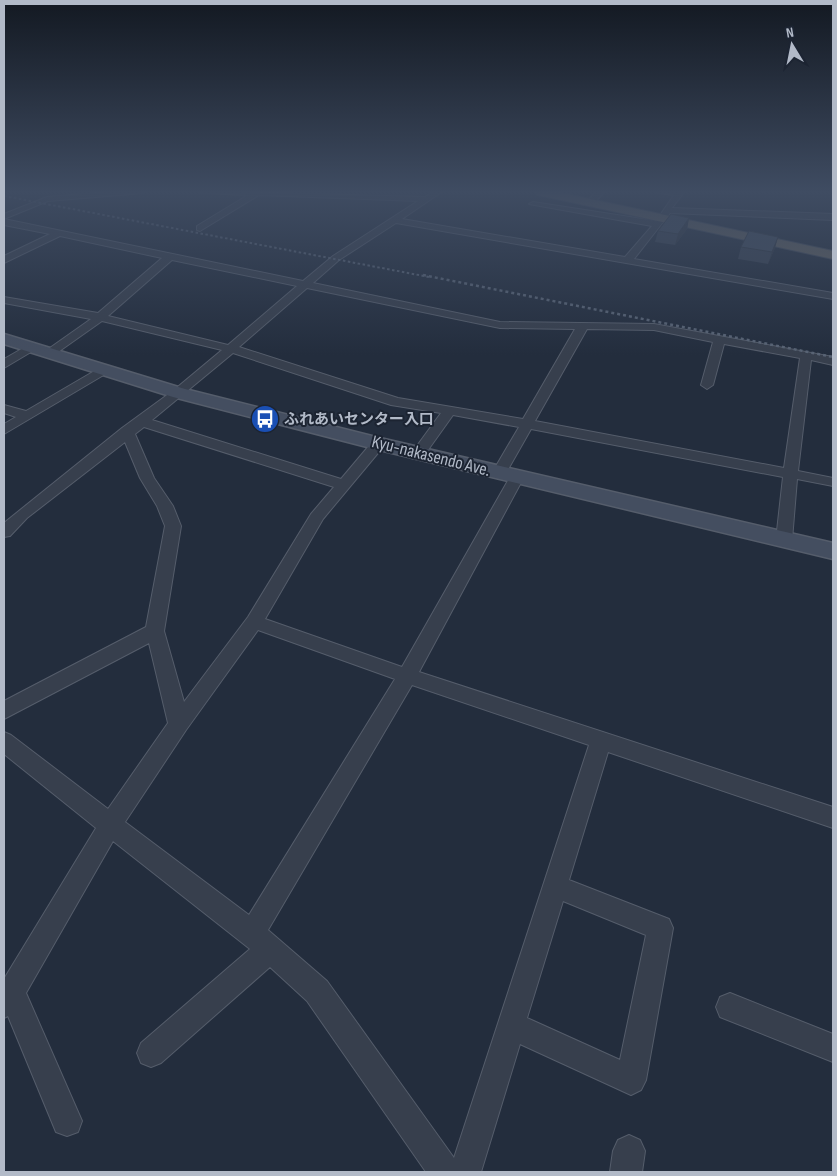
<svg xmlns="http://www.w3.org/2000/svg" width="837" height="1176" font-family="'Sofia Sans Condensed','Noto Sans JP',sans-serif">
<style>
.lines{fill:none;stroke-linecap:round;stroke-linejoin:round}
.minor-casing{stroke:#555d6b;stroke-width:2}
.secondary-casing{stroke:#555d6b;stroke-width:3}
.trunk-casing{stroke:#424a58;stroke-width:2}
.minor{fill:#373f4d;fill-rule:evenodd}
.secondary{fill:#444e60;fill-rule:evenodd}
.trunk{fill:#646360;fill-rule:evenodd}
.rail-far1{stroke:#586374;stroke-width:2;stroke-dasharray:2.5 2.5;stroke-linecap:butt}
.rail{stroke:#586374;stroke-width:2.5;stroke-dasharray:3 3;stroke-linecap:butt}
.wall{fill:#384252}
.shaded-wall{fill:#2e3642}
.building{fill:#414d5f;stroke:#2e3642}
.labels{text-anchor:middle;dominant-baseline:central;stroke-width:4;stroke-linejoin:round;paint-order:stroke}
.far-poi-label{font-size:15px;font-weight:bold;fill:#b2bac8;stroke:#1c2432;text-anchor:start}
.street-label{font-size:18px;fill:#b2bac8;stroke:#1c2432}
</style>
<rect width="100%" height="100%" fill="#232d3d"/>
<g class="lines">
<defs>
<g id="minor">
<path d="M120 191H147L143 193 48 201 4 219 303 281 333 256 418 201 259 195 200 231 197 230V226L248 195 203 193 199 191 425 197 434 191H443L402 219 625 257 652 226 529 204 533 202 656 221 674 195 659 193 655 191H685L672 208 833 214V220L670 213 634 259 833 293V299L396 223 339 260 313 283 500 322 654 324 833 357V365L811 360 798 471 833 478V486L797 479 792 540 790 544H778L776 540 783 477 531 429 506 473 499 477 492 473 519 427 453 415 423 457H413L411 454 441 413 391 405 233 353 152 420 341 479 373 441H383L385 444 383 447 323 519 265 619 402 667 510 477 512 474H522L524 477 419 672 833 807V828L608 752 569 880 669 919 673 928 646 1080 641 1090 631 1095 520 1044 481 1172H426L307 1001 270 967 161 1063 151 1067 141 1063 137 1053 141 1043 250 949 113 841 26 993 82 1121 78 1132 67 1136 56 1132 8 1016 4 1018V979L96 828 4 754V732L11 735 108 809 168 723 149 643 4 719V701L146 627 165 526 157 506 140 478 125 442 27 518 10 536 4 537V523L122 428 174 390 222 350 102 321 51 357 47 356V350L91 319 4 303V297L98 313 162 258 60 236 4 263V256L50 234 4 225V214L47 197ZM172 260 297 286 228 345 108 316ZM307 288 500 328 575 329 523 419 398 398 239 347ZM587 329 654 330 713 342 701 385 707 389 713 385 724 344 800 358 784 468 535 421ZM144 427 334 487 311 514 248 617 184 702 164 631 181 526 173 506 154 478 135 434ZM258 630 395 679 249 915 125 822 186 730ZM412 685 589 745 454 1158 327 981 268 930ZM563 901 646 935 620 1060 527 1018Z"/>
<path d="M597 191H605L596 201H590L589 199Z"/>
<path d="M32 343 36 345V349L4 368V359Z"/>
<path d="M103 366 109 370 107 373 4 434V424L16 417 4 413V405L26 411Z"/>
<path d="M730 993 833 1034V1062L720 1017 716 1007 720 997Z"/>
<path d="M629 1135 640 1140 645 1151 642 1172H610L613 1151 618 1140Z"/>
</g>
<path id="secondary" d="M4 334 185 389 380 438 833 543V559L371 448 173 397 4 344Z"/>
<path id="trunk" d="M532 191H553L833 251V259L538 195Z"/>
</defs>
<!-- minor casing -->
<use href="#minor" class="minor-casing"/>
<!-- secondary casing -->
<use href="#secondary" class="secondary-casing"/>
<!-- trunk casing -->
<use href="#trunk" class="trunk-casing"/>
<!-- minor -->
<use href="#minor" class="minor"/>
<!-- secondary -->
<use href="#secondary" class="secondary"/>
<!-- trunk -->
<use href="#trunk" class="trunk"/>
<!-- rail-far1 -->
<path class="rail-far1" d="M4 196 429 277"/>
<!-- rail -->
<path class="rail" d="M423 275 833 357"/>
</g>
<!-- wall -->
<g class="wall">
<path d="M689 218 687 229 675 245 655 242 658 231Z"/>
<path d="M741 247 775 248 768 264 738 259Z"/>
</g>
<!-- shaded-wall -->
<g class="shaded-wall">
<path d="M689 218 687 229 675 245 678 234Z"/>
<path d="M778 237 775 248 768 264 772 252Z"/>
</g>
<!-- building -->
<g class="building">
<path d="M671 214 689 218 678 234 658 231Z"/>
<path d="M749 231 778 237 772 252 741 247Z"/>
</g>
<!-- sky -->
<linearGradient id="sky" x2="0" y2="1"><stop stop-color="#131922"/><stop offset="0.54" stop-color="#3f4c62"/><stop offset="1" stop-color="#3f4c62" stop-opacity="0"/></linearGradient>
<rect width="837" height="355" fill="url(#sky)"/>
<!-- icons -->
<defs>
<symbol id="bus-disc" viewBox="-11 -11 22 22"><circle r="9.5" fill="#1a4fb4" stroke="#1c2432"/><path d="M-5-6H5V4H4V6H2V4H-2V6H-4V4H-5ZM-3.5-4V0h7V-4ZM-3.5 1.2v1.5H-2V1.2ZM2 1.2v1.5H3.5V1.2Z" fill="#fff"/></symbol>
</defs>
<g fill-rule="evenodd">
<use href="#bus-disc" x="249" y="403" width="32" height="32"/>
</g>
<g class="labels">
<!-- far-poi labels -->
<g class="far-poi-label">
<text x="284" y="419">ふれあいセンター入口</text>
</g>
<!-- street labels -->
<g class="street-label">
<text transform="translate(431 456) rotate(14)">Kyu-nakasendo Ave.</text>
</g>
</g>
<!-- border -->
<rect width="837" height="1176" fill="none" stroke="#b2bac8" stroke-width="10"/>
<!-- north arrow -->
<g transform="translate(792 45) rotate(350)" stroke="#1c2432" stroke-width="4" paint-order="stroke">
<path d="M0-4L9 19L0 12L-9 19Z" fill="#b2bac8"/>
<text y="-8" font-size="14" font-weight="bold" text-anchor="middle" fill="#b2bac8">N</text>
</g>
</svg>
